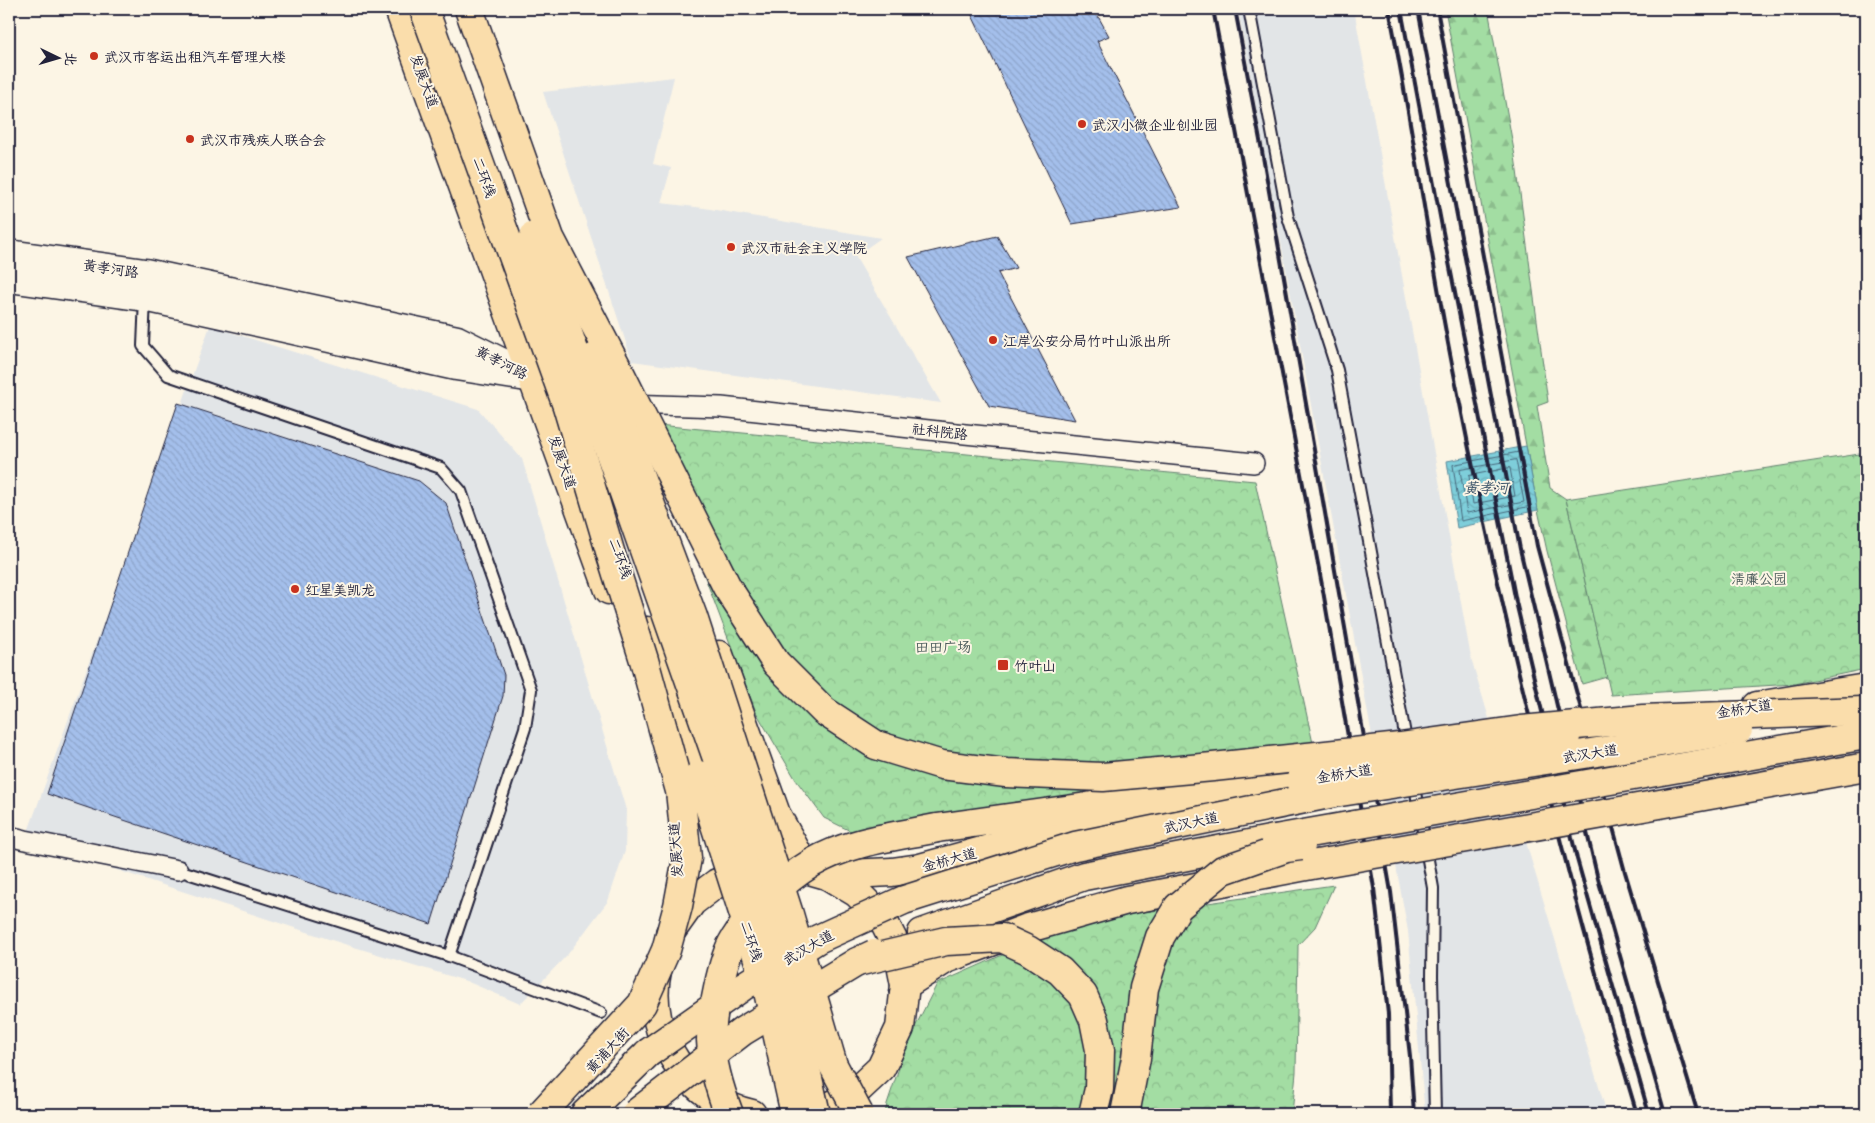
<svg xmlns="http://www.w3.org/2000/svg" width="1875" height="1123" font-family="Mali,'LXGW WenKai TC',sans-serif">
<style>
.built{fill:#e2e5e7}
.forest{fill:url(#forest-firs);stroke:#62806f}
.park{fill:url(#park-crowns);stroke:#62806f}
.water{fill:url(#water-waves);stroke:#59899a}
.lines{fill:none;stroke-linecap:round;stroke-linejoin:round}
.shore{stroke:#47677b;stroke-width:1}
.building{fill:url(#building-back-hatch);stroke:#22223b}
.service-casing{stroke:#22223b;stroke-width:14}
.minor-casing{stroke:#22223b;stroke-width:22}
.secondary-casing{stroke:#22223b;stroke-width:31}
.primary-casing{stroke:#22223b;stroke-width:31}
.trunk-casing{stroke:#22223b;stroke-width:31}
.service{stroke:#fcf5e5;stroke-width:10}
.minor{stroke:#fcf5e5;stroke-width:19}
.secondary{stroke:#fcf5e5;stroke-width:28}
.primary{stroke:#faddab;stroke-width:28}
.trunk{stroke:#faddab;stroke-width:28}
.rail{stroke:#22223b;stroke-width:4}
.primary-bridge-casing{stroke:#22223b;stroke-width:31;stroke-linecap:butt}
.trunk-bridge-casing{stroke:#22223b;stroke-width:31;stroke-linecap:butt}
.primary-bridge{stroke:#faddab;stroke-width:28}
.trunk-bridge{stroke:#faddab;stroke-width:28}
.poi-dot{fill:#c8321e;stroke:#fcf5e5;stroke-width:2}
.labels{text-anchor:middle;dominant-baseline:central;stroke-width:4;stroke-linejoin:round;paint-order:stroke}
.poi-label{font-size:14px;fill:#22223b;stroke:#fcf5e5;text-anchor:start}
.street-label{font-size:14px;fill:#22223b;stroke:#fcf5e5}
.park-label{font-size:14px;fill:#495a5a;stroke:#fcf5e5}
.water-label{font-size:15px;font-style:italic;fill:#3e566b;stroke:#fcf5e5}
</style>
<defs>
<pattern id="forest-firs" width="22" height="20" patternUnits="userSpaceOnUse" patternTransform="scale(1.25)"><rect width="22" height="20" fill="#a3dda3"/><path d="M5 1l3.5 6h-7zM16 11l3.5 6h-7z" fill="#8cbd8d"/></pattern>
<pattern id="park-crowns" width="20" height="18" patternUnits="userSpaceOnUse" patternTransform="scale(1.25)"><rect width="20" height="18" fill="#a3dda3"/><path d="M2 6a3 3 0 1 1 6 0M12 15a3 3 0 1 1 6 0" fill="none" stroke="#8cbd8d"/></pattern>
<pattern id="water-waves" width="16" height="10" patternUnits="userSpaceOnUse" patternTransform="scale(1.25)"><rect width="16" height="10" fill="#7eceda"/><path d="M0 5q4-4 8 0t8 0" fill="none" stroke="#6db1bc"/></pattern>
<pattern id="building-back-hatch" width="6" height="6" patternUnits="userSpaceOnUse" patternTransform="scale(1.25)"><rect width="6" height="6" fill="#a4bfeb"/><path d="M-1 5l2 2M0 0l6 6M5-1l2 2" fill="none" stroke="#8da4ca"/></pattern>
</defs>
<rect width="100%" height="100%" fill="#fcf5e5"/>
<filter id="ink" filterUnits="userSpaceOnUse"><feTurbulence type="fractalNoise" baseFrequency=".02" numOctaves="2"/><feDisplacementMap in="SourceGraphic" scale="10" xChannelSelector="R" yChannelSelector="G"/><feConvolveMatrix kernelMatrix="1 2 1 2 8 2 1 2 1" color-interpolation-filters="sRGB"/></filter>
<g filter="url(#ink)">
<!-- built -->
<g class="built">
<path d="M1238 9H1354L1471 658 1607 1114H1425L1408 931Z"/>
<path d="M674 77 653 164 671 168 661 203 704 208 881 238 855 256 941 403 632 361 543 92Z"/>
<path d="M210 326 478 409 522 459 626 810 625 851 608 901 568 954 520 1004 466 981 341 943 25 840Z"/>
</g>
<!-- forest -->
<path class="forest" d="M1445 9H1488L1515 156 1548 402 1537 406 1550 488 1566 499 1607 677 1582 684 1547 551 1538 510Z"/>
<!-- park -->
<g class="park">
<path d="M647 424 1255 481 1318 766 1032 829 932 843 867 839 824 818 796 780 756 712Z"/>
<path d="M1866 453V669L1794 684 1611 695 1566 499Z"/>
<path d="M1334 885 1315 927 1298 945 1296 1072 1292 1114H885L887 1104 908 1041 937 984 1043 937 1124 915Z"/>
</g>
<!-- water -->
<path class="water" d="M1526 446 1538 510 1457 528 1447 461Z"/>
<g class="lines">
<!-- shore -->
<g class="shore">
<path d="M1521 452 1531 506 1461 521 1453 465Z"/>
<path d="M1516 460 1524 502 1467 513 1460 470Z"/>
<path d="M1510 468 1515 496 1473 504 1469 476Z"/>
</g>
</g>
<!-- building -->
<g class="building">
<path d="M969 9H1094L1109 36 1097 41 1181 207 1072 224Z"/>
<path d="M997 236 1016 268 998 273 1075 420 989 406 908 257Z"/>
<path d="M178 403 419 481 446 503 504 675 503 696 431 924 47 794Z"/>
</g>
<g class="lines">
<defs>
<g id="service">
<path d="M1249 9 1288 217 1337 370 1407 745"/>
<path d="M145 298 143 346 168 375 441 468 461 491 531 690 525 728 449 956"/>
<path d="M1414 781 1433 888 1432 976 1435 1114"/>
<path d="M178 870 449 956 601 1013"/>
</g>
<g id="minor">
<path d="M626 404 721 407 965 434 1254 463"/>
<path d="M9 836 25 840 178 870"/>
</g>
<path id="secondary" d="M9 254 145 273 457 340 533 378 456 366 145 297 9 278"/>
<g id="primary">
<path d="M399 9 609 590"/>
<path d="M719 655 776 814 806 869"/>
<path d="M1757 706 1866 688"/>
<path d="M1632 809 1866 767"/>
<path d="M827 875 892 872 920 868 1066 828 1300 781"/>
<path d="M670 933 692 902 717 883 745 871 775 866 806 869 827 875 857 893 882 918 898 950 905 985 900 1028 881 1068 850 1097 812 1114"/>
<path d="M657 971C643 1034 690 1101 752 1114"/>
<path d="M905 985 946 959 1025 929 1127 900 1317 864"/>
</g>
<g id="trunk">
<path d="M647 631 699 775"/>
<path d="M937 828 1087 807 1262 775"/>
<path d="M922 933 1084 876 1275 839"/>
<path d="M585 1114 648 1053"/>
</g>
</defs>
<!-- service casing -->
<use href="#service" class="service-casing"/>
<!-- minor casing -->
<use href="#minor" class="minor-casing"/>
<!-- secondary casing -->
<use href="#secondary" class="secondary-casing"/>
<!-- primary casing -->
<use href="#primary" class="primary-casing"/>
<!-- trunk casing -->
<use href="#trunk" class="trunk-casing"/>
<!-- service -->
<use href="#service" class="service"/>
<!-- minor -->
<use href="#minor" class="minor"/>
<!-- secondary -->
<use href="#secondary" class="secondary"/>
<!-- primary -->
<use href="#primary" class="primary"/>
<!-- trunk -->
<use href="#trunk" class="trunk"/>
<!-- rail -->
<g class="rail">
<path d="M1213 9 1322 585 1374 888 1388 1014 1390 1114"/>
<path d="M1235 9 1262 151 1391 892 1410 1056 1414 1114"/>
<path d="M1389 9C1414 132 1430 256 1455 379 1490 558 1532 735 1579 912 1597 979 1617 1047 1637 1114"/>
<path d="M1401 9 1442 227 1516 602 1577 859 1649 1114"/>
<path d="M1418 9 1520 549 1597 875 1665 1114"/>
<path d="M1437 9 1537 546 1625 872 1698 1114"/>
</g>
<defs>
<g id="primary-bridge">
<path d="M1300 781 1566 737"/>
<path d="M1317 864 1632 809"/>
</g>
<g id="trunk-bridge">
<path d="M424 9 567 406 612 558 644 660 680 791 687 858 678 906 666 950 642 1004 541 1114"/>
<path d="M469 9 550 238 619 371 727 587 776 663 824 711 876 745 942 765 1006 773 1103 777 1213 767 1400 747 1521 730 1643 719 1863 711"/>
<path d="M534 236 726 784 784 971 816 1114"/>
<path d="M595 357 693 617 788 911 833 1065 859 1114"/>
<path d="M699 775 767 987 795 1114"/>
<path d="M1275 839 1866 735"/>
<path d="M857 962 946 941 1002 938 1028 950 1060 971 1083 995 1094 1020 1100 1050 1099 1089 1093 1114"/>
<path d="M648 1053 742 987 818 939 904 900 1075 846 1334 793 1738 730"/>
<path d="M635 1114 743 1031 857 962 874 954"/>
<path d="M729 1114C721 1093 712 1063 711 1040 711 1017 722 959 734 940 752 911 782 881 812 863 849 841 895 837 937 828"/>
<path d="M1125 1114 1136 1058 1144 988 1160 937 1178 907 1223 870 1286 848 1301 846"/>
</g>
</defs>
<!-- primary-bridge casing -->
<use href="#primary-bridge" class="primary-bridge-casing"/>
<!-- trunk-bridge casing -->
<use href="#trunk-bridge" class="trunk-bridge-casing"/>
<!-- primary-bridge -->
<use href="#primary-bridge" class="primary-bridge"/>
<!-- trunk-bridge -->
<use href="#trunk-bridge" class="trunk-bridge"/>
</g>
</g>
<!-- markers -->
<g class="poi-dot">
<circle cx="94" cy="56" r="5"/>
<circle cx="1082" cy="124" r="5"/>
<circle cx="190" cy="139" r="5"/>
<circle cx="731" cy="247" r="5"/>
<circle cx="993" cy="340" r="5"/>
<circle cx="295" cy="589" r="5"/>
<rect x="997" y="659" width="12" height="12" rx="2.5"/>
</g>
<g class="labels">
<!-- poi labels -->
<g class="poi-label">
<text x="104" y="56">武汉市客运出租汽车管理大楼</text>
<text x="1092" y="124">武汉小微企业创业园</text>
<text x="200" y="139">武汉市残疾人联合会</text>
<text x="741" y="247">武汉市社会主义学院</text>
<text x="1003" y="340">江岸公安分局竹叶山派出所</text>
<text x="305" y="589">红星美凯龙</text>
<text x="1014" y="665">竹叶山</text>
</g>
<!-- street labels -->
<g class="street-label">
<text transform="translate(425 81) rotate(70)">发展大道</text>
<text transform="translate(485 177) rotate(70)">二环线</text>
<text transform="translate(111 268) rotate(8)">黄孝河路</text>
<text transform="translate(502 362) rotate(27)">黄孝河路</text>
<text transform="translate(940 431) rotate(6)">社科院路</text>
<text transform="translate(563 462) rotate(70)">发展大道</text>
<text transform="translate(621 558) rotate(70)">二环线</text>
<text transform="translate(1744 708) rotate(-9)">金桥大道</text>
<text transform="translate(1590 753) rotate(-9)">武汉大道</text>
<text transform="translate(1344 773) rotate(-9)">金桥大道</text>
<text transform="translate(1191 822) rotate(-12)">武汉大道</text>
<text transform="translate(675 850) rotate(-94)">发展大道</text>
<text transform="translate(949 859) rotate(-15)">金桥大道</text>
<text transform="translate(752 941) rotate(72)">二环线</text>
<text transform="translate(808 947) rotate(-30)">武汉大道</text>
<text transform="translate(607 1050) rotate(-48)">黄浦大街</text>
</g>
<!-- park labels -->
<g class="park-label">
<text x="1759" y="578">清廉公园</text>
<text x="943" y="646">田田广场</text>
</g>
<!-- water labels -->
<g class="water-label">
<text x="1486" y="487">黄孝河</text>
</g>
</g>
<!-- margin -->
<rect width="1875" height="1123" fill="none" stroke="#fcf5e5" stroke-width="30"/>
<rect x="15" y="15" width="1845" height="1093" fill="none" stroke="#22223b" stroke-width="2" filter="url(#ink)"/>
<!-- north arrow -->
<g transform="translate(58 58) rotate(95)" stroke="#fcf5e5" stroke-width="4" paint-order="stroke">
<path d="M0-4L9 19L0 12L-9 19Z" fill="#22223b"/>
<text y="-8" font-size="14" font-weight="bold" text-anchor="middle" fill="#22223b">北</text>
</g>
</svg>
